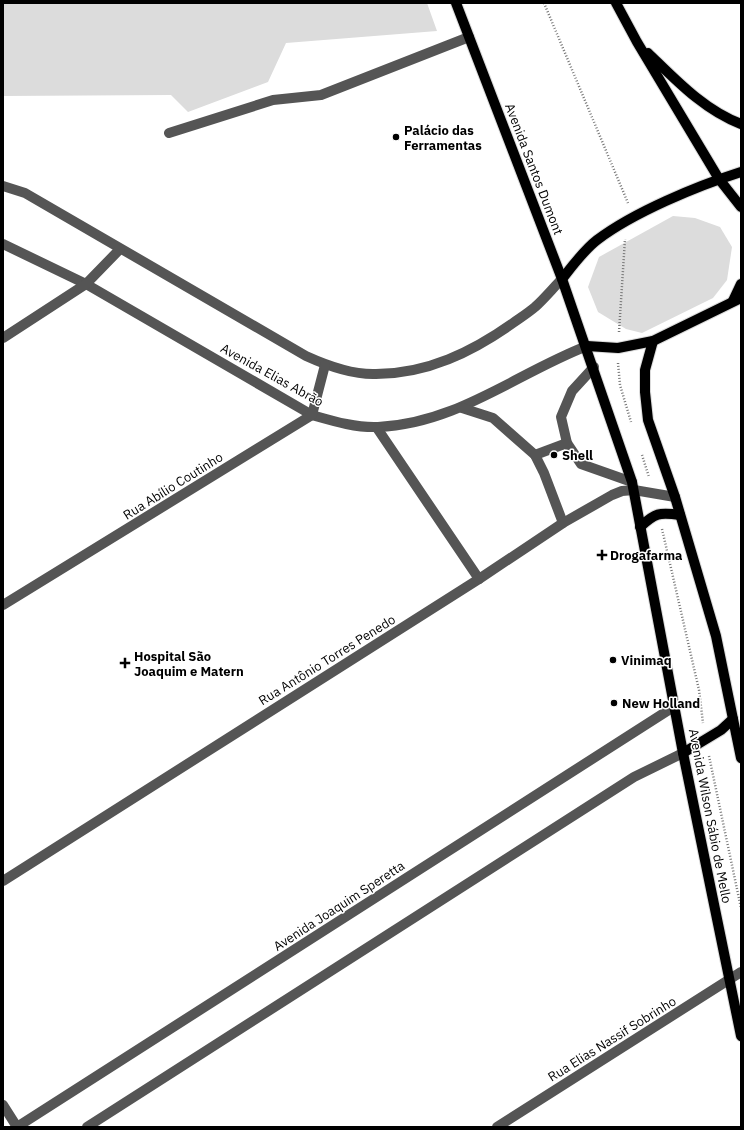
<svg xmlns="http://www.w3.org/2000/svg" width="744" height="1130" font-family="'IBM Plex Sans',sans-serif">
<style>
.green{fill:#dcdcdc}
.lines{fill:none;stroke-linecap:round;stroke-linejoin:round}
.major-casing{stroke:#dbdbdb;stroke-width:12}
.path{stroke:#777;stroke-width:2.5;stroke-dasharray:1 2;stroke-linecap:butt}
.minor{stroke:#555;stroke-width:10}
.major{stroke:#000;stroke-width:10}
.poi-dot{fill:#000;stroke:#fff;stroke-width:1.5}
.labels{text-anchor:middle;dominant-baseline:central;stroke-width:3;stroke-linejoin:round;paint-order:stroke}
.poi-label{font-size:13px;font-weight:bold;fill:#000;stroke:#fff;text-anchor:start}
.street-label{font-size:13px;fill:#000;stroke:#fff}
</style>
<rect width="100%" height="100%" fill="#fff"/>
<!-- green -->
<g class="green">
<path d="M3 3H427L437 31 286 43 268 82 188 112 171 95 3 96Z"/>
<path d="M673 216 695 218 720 227 732 247 727 280 713 298 642 333 626 329 598 312 588 287 599 257Z"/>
</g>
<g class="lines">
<defs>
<g id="major">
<path d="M456 3 562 279 632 482 683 753 741 1036"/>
<path d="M616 3 637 42 719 179 741 207"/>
<path d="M648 53C676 80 704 110 741 124"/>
<path d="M562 279C573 265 584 250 597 240 634 212 697 186 741 172"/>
<path d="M733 301 741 284"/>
<path d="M653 341 645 370V392L648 420 675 497 716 636 741 758"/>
<path d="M587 346 618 348 653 341 741 298"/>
<path d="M640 527C655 513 659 512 680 515"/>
<path d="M683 753 721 730 733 719"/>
</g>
</defs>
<!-- major casing -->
<use href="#major" class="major-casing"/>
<!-- path -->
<g class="path">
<path d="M544 3 628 203"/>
<path d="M619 332 625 239"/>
<path d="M618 363 620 385 631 422"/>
<path d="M642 455 649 477"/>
<path d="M662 529 699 690 703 723"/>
<path d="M709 756 741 908"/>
</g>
<!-- minor -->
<g class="minor">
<path d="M169 133 273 100 321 95 469 37"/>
<path d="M3 186 25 193 306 356C328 366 352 375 376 374 427 374 472 352 513 323 520 318 528 313 535 307 545 298 553 288 562 279"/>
<path d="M3 244 86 284 312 415C333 421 356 428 378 427 456 424 517 373 587 346"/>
<path d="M3 338 86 284 120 249"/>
<path d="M594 367 572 391 561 417 567 443 581 464 632 482"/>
<path d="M462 408 493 418 535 455 544 473 563 523"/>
<path d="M377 428 479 579"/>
<path d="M535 455 567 443"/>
<path d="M3 605 312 415 325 365"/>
<path d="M3 881 479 579 563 523 612 495 622 491 634 490 675 497"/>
<path d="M3 1105 17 1127"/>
<path d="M17 1127 675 706"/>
<path d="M87 1127 634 777 683 753"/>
<path d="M497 1127 741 972"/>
</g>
<!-- major -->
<use href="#major" class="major"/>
</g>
<!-- markers -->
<g class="poi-dot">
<circle cx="396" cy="137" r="4"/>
<circle cx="554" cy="455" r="4"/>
<path d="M600 549h4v4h4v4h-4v4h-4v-4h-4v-4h4z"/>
<circle cx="613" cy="660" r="4"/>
<path d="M123 657h4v4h4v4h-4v4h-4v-4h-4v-4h4z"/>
<circle cx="614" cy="703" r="4"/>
</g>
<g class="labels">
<!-- poi labels -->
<g class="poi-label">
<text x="404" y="130">Palácio das<tspan x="404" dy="15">Ferramentas</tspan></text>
<text x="562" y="455">Shell</text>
<text x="610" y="555">Drogafarma</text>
<text x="134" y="656">Hospital São<tspan x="134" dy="15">Joaquim e Matern</tspan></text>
<text x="621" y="660">Vinimaq</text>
<text x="622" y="703">New Holland</text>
</g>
<!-- street labels -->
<g class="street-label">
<text transform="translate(534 169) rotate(69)">Avenida Santos Dumont</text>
<text transform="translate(272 375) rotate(29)">Avenida Elias Abrão</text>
<text transform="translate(173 486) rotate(-32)">Rua Abílio Coutinho</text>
<text transform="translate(327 660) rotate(-32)">Rua Antônio Torres Penedo</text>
<text transform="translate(710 816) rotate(79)">Avenida Wilson Sábio de Mello</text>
<text transform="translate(339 906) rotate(-33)">Avenida Joaquim Speretta</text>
<text transform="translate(612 1039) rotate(-32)">Rua Elias Nassif Sobrinho</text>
</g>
</g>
<!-- border -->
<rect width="744" height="1130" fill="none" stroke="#000000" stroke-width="8"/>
</svg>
